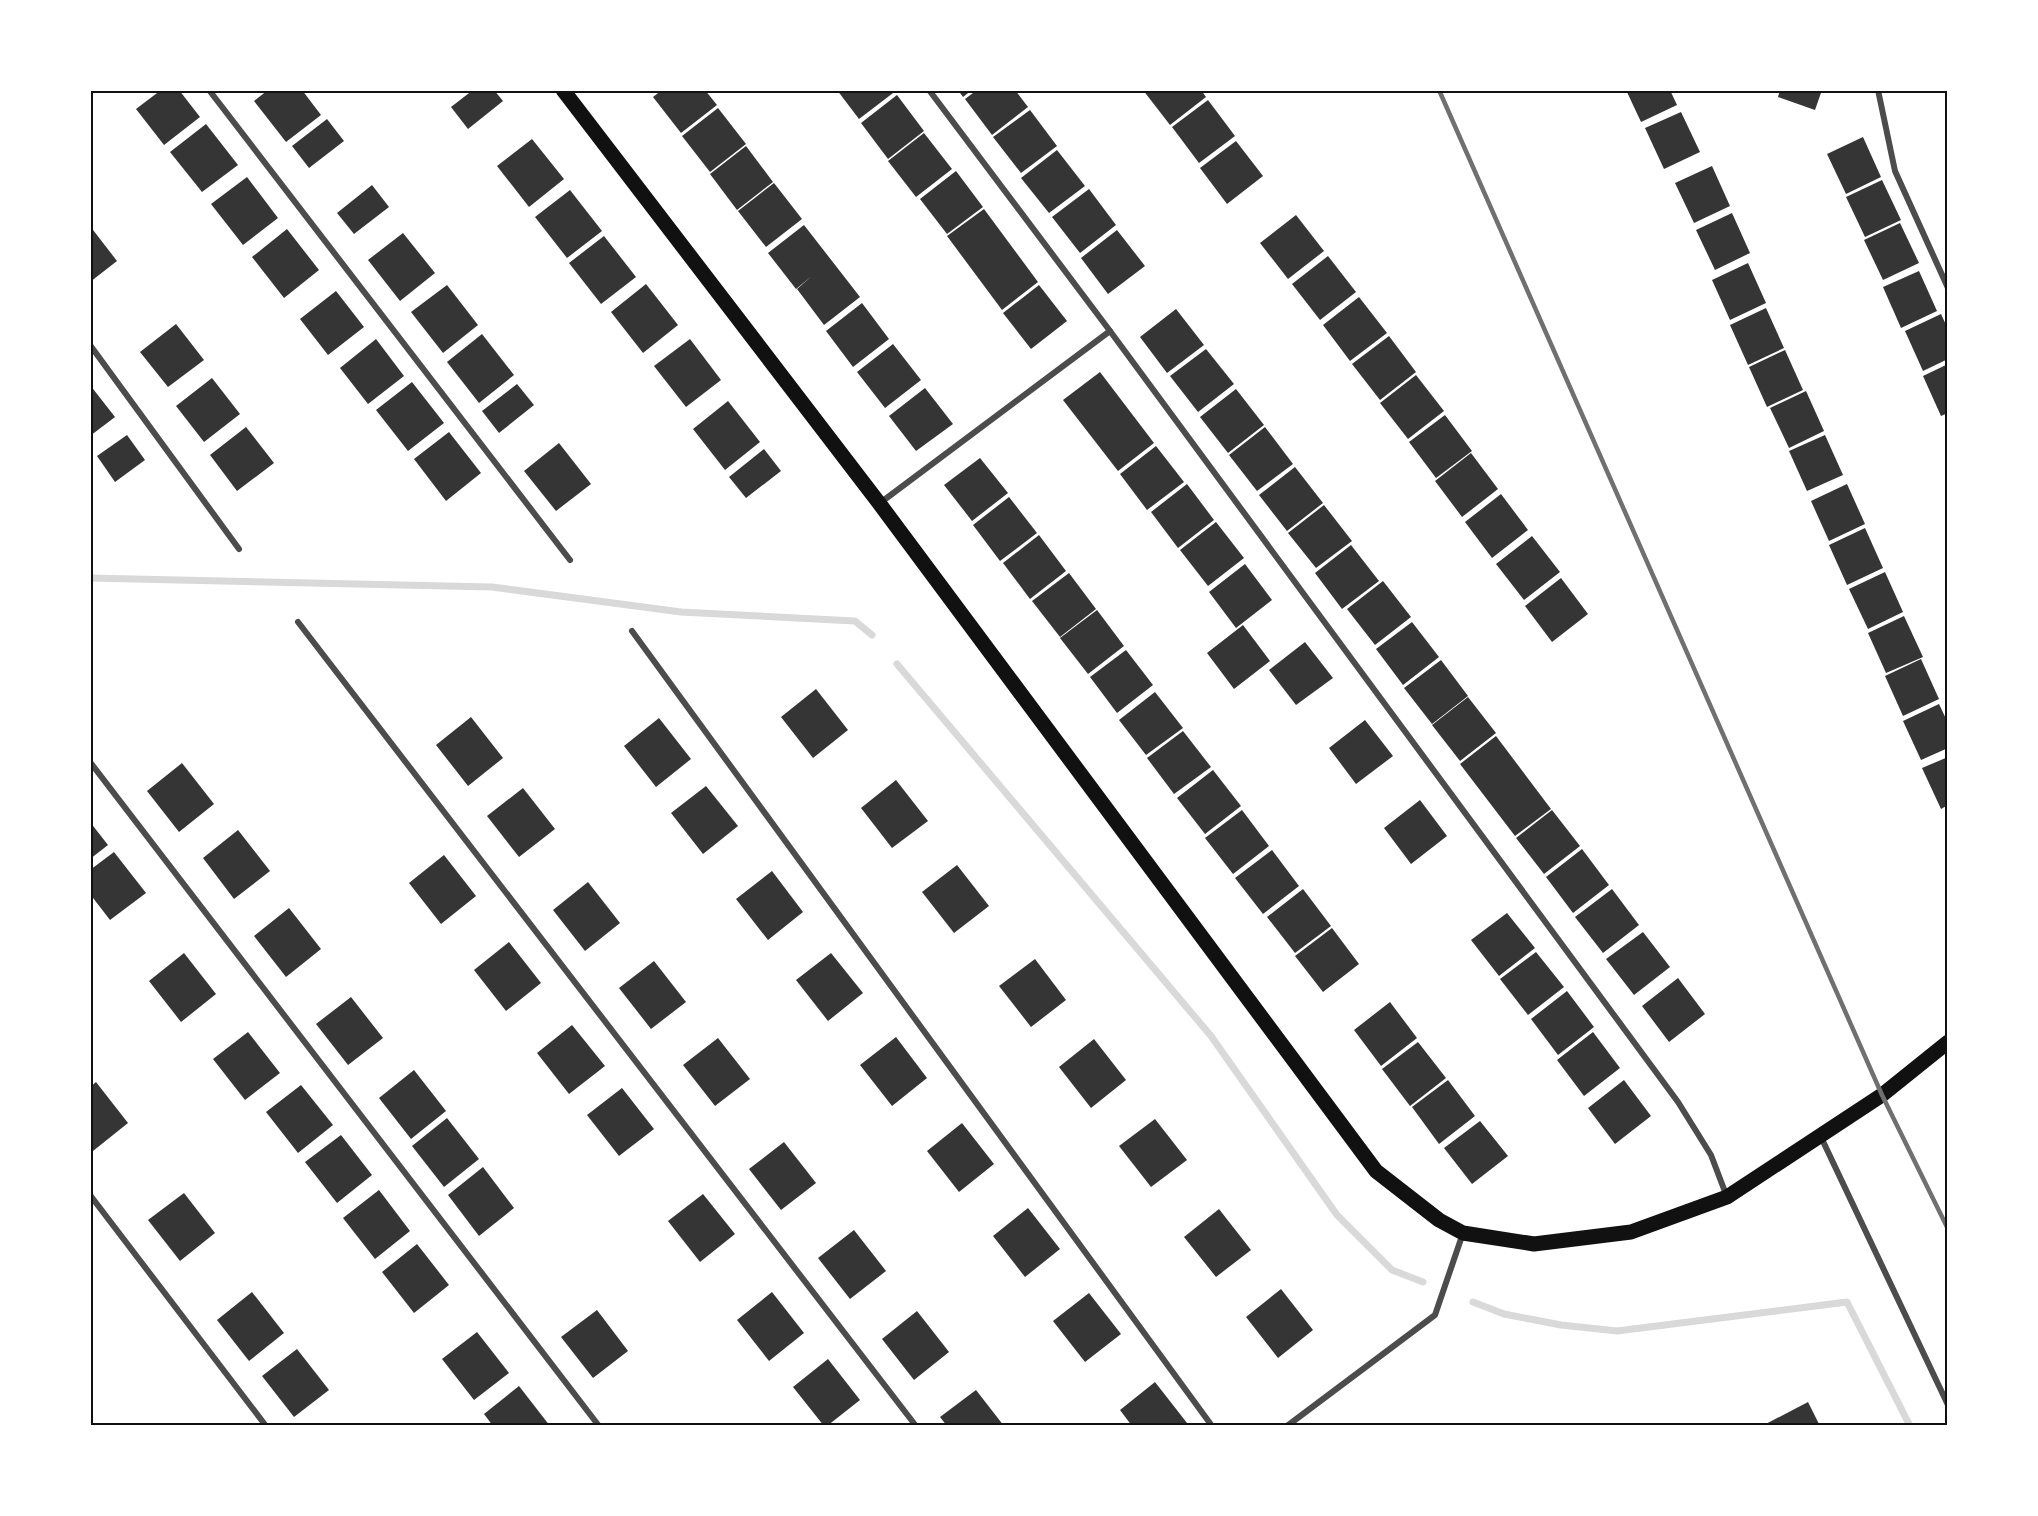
<svg xmlns="http://www.w3.org/2000/svg" width="2038" height="1516" font-family="'Sofia Sans Condensed',sans-serif">
<style>
.lines{fill:none;stroke-linecap:round;stroke-linejoin:round}
.stream{stroke:#d9d9d9;stroke-width:7}
.building{fill:#353535}
.minor{stroke:#4c4c4c;stroke-width:6}
.primary{stroke:#111;stroke-width:15}
.rail{stroke:#707070;stroke-width:4.5}
.neatline{fill:none;stroke:#111;stroke-width:2}
</style>
<rect width="100%" height="100%" fill="#fff"/>
<g class="lines">
<!-- stream -->
<g class="stream">
<path d="M90 578 492 587 681 612 855 621 872 635"/>
<path d="M897 664 1211 1036 1337 1215 1392 1270 1423 1282"/>
<path d="M1473 1302 1504 1314 1561 1325 1617 1331 1847 1302 1910 1426"/>
</g>
</g>
<!-- building -->
<g class="building">
<path d="M161 90H179L200 117 164 145 136 109Z"/>
<path d="M268 90H302L321 115 286 142 254 101Z"/>
<path d="M473 90H494L503 101 468 129 451 107Z"/>
<path d="M662 90H705L717 105 681 133 653 97Z"/>
<path d="M837 90H897L859 119Z"/>
<path d="M958 90H972L963 97Z"/>
<path d="M977 90H1015L1028 107 992 135 965 99Z"/>
<path d="M1143 90H1201L1206 97 1170 125Z"/>
<path d="M1626 90H1670L1677 105 1641 122Z"/>
<path d="M1780 90H1822L1815 110 1778 97Z"/>
<path d="M897 95 924 131 888 159 861 123Z"/>
<path d="M1208 100 1235 136 1199 163 1172 127Z"/>
<path d="M718 108 746 144 710 172 682 136Z"/>
<path d="M1030 110 1057 146 1021 173 993 137Z"/>
<path d="M1681 112 1700 152 1664 169 1645 128Z"/>
<path d="M327 119 344 141 309 168 292 146Z"/>
<path d="M206 124 238 165 202 192 170 152Z"/>
<path d="M924 133 952 169 916 197 888 161Z"/>
<path d="M1863 137 1881 177 1846 194 1827 154Z"/>
<path d="M532 139 564 179 529 207 497 166Z"/>
<path d="M1236 141 1263 176 1227 204 1200 168Z"/>
<path d="M746 146 773 182 737 210 710 174Z"/>
<path d="M1057 150 1085 186 1049 213 1021 178Z"/>
<path d="M1712 166 1730 206 1694 223 1675 183Z"/>
<path d="M956 171 983 207 947 234 920 199Z"/>
<path d="M247 177 278 218 243 245 211 204Z"/>
<path d="M1882 180 1901 220 1865 237 1846 197Z"/>
<path d="M774 183 802 219 766 247 738 211Z"/>
<path d="M372 185 389 207 354 234 337 213Z"/>
<path d="M1089 189 1116 225 1080 253 1052 217Z"/>
<path d="M570 190 602 231 567 258 535 217Z"/>
<path d="M984 209 1038 282 1002 310 947 236Z"/>
<path d="M1732 213 1750 253 1715 270 1696 230Z"/>
<path d="M1296 215 1324 251 1288 279 1260 243Z"/>
<path d="M1900 223 1919 263 1883 280 1864 240Z"/>
<path d="M804 225 860 297 824 325 797 289 812 276 796 289 768 253Z"/>
<path d="M90 226 117 261 90 282Z"/>
<path d="M287 229 319 270 284 298 252 257Z"/>
<path d="M1117 230 1145 266 1108 294 1081 258Z"/>
<path d="M403 233 435 273 400 301 368 260Z"/>
<path d="M604 236 636 277 601 304 569 263Z"/>
<path d="M1328 256 1356 292 1320 320 1292 284Z"/>
<path d="M1748 263 1766 303 1730 320 1712 280Z"/>
<path d="M1919 271 1937 311 1901 328 1883 287Z"/>
<path d="M646 284 678 325 643 353 611 312Z"/>
<path d="M447 285 478 325 443 353 411 312Z"/>
<path d="M1039 285 1067 321 1031 349 1003 313Z"/>
<path d="M336 291 364 327 328 355 300 319Z"/>
<path d="M1359 297 1387 333 1350 361 1323 325Z"/>
<path d="M862 303 889 339 853 367 826 331Z"/>
<path d="M1766 308 1784 348 1748 365 1730 325Z"/>
<path d="M1176 309 1204 345 1167 373 1140 337Z"/>
<path d="M1941 314 1948 329V359L1923 371 1905 331Z"/>
<path d="M176 324 204 360 168 387 140 352Z"/>
<path d="M482 334 514 375 479 403 447 362Z"/>
<path d="M1389 336 1416 372 1380 400 1352 364Z"/>
<path d="M376 339 404 376 368 404 340 368Z"/>
<path d="M690 339 721 380 686 407 654 366Z"/>
<path d="M893 344 921 380 885 408 857 372Z"/>
<path d="M1206 349 1234 384 1198 412 1170 376Z"/>
<path d="M1785 350 1803 390 1767 407 1749 367Z"/>
<path d="M1948 364V413L1941 416 1923 376Z"/>
<path d="M1100 372 1154 443 1118 471 1063 400Z"/>
<path d="M1416 375 1444 411 1408 439 1380 403Z"/>
<path d="M212 378 240 414 204 442 176 406Z"/>
<path d="M412 382 444 423 408 451 376 410Z"/>
<path d="M517 384 534 405 499 433 482 411Z"/>
<path d="M90 385 115 417 90 436Z"/>
<path d="M925 388 953 424 916 451 889 416Z"/>
<path d="M1236 389 1264 425 1228 453 1200 417Z"/>
<path d="M1806 391 1824 431 1789 448 1770 408Z"/>
<path d="M728 401 760 442 725 470 693 429Z"/>
<path d="M1445 415 1472 451 1436 478 1409 442Z"/>
<path d="M246 427 274 463 237 491 210 455Z"/>
<path d="M1265 427 1293 464 1257 491 1229 455Z"/>
<path d="M449 432 481 473 446 501 414 459Z"/>
<path d="M127 435 145 460 115 482 97 456Z"/>
<path d="M1825 435 1843 475 1807 491 1789 451Z"/>
<path d="M559 443 591 484 556 511 524 471Z"/>
<path d="M1156 446 1184 482 1147 510 1120 474Z"/>
<path d="M764 449 781 471 746 498 729 477Z"/>
<path d="M1471 453 1498 489 1462 517 1435 481Z"/>
<path d="M980 458 1008 493 972 521 944 485Z"/>
<path d="M1295 467 1323 503 1287 531 1259 495Z"/>
<path d="M1187 484 1214 520 1178 548 1151 512Z"/>
<path d="M1847 484 1865 524 1829 541 1811 501Z"/>
<path d="M1501 494 1528 530 1492 558 1465 522Z"/>
<path d="M1009 497 1037 533 1000 561 973 525Z"/>
<path d="M1324 505 1352 541 1316 568 1288 533Z"/>
<path d="M1216 522 1244 558 1208 586 1180 550Z"/>
<path d="M1865 528 1883 568 1847 585 1829 545Z"/>
<path d="M1039 535 1066 571 1030 599 1003 563Z"/>
<path d="M1532 536 1560 572 1524 600 1496 564Z"/>
<path d="M1351 545 1379 581 1342 609 1315 573Z"/>
<path d="M1245 564 1272 600 1236 628 1209 592Z"/>
<path d="M1885 572 1903 612 1868 629 1849 589Z"/>
<path d="M1069 573 1096 609 1060 637 1032 601Z"/>
<path d="M1561 578 1588 614 1552 642 1525 606Z"/>
<path d="M1383 581 1411 617 1375 645 1347 609Z"/>
<path d="M1097 610 1124 646 1088 674 1060 638Z"/>
<path d="M1904 616 1923 657 1886 673 1868 633Z"/>
<path d="M1412 622 1439 657 1403 685 1376 649Z"/>
<path d="M1243 625 1270 661 1234 689 1207 653Z"/>
<path d="M1305 642 1333 678 1296 705 1269 670Z"/>
<path d="M1126 650 1153 685 1117 713 1090 677Z"/>
<path d="M1921 659 1939 699 1903 716 1885 676Z"/>
<path d="M1441 660 1468 696 1432 724 1404 688Z"/>
<path d="M816 689 848 730 813 758 781 717Z"/>
<path d="M1155 692 1183 728 1146 755 1119 720Z"/>
<path d="M1468 697 1496 733 1460 761 1432 725Z"/>
<path d="M1939 704 1948 723V748L1921 760 1903 721Z"/>
<path d="M471 717 503 758 468 786 436 745Z"/>
<path d="M659 718 691 759 656 787 624 746Z"/>
<path d="M1365 720 1393 756 1356 784 1329 748Z"/>
<path d="M1183 731 1211 767 1174 794 1147 758Z"/>
<path d="M1496 736 1551 809 1515 836 1460 764Z"/>
<path d="M1948 757V805L1941 809 1922 768Z"/>
<path d="M182 763 214 804 179 832 147 791Z"/>
<path d="M1213 770 1241 806 1205 834 1177 798Z"/>
<path d="M896 780 928 821 892 848 861 808Z"/>
<path d="M706 786 738 826 703 854 671 813Z"/>
<path d="M523 788 555 829 519 857 487 816Z"/>
<path d="M1420 800 1447 836 1411 864 1384 828Z"/>
<path d="M1242 810 1269 846 1233 874 1205 838Z"/>
<path d="M1552 810 1580 846 1544 874 1516 838Z"/>
<path d="M90 822 108 845 90 859Z"/>
<path d="M238 830 270 871 234 899 203 858Z"/>
<path d="M1582 849 1609 885 1573 913 1546 877Z"/>
<path d="M1272 850 1299 886 1263 914 1235 878Z"/>
<path d="M114 852 146 893 110 920 90 894V870Z"/>
<path d="M444 855 476 896 441 924 409 883Z"/>
<path d="M957 865 989 906 954 933 922 892Z"/>
<path d="M772 871 803 912 768 940 736 899Z"/>
<path d="M588 882 620 923 585 951 553 910Z"/>
<path d="M1303 889 1331 926 1295 953 1267 917Z"/>
<path d="M1612 889 1639 925 1603 953 1575 917Z"/>
<path d="M289 908 321 949 286 977 254 936Z"/>
<path d="M1507 913 1535 948 1499 976 1471 940Z"/>
<path d="M1332 928 1359 964 1323 992 1295 956Z"/>
<path d="M1643 932 1670 967 1634 995 1606 959Z"/>
<path d="M509 942 541 983 506 1011 474 970Z"/>
<path d="M1536 952 1564 987 1528 1015 1500 979Z"/>
<path d="M184 953 216 994 181 1022 149 981Z"/>
<path d="M831 953 863 993 828 1021 796 980Z"/>
<path d="M1035 959 1066 1000 1031 1027 999 986Z"/>
<path d="M654 961 686 1002 651 1029 619 988Z"/>
<path d="M1678 978 1705 1014 1669 1042 1642 1006Z"/>
<path d="M1567 991 1594 1027 1558 1055 1531 1019Z"/>
<path d="M351 997 383 1038 348 1065 316 1024Z"/>
<path d="M1390 1002 1417 1038 1381 1066 1354 1030Z"/>
<path d="M572 1025 605 1066 569 1094 537 1053Z"/>
<path d="M248 1032 280 1073 245 1100 213 1059Z"/>
<path d="M1593 1032 1620 1068 1584 1096 1557 1060Z"/>
<path d="M896 1037 927 1078 892 1106 860 1065Z"/>
<path d="M718 1038 750 1079 715 1106 683 1065Z"/>
<path d="M1094 1039 1126 1080 1091 1108 1059 1067Z"/>
<path d="M1418 1042 1446 1078 1410 1106 1382 1069Z"/>
<path d="M414 1070 446 1111 411 1139 379 1098Z"/>
<path d="M1448 1080 1475 1116 1439 1144 1412 1107Z"/>
<path d="M1624 1080 1651 1116 1615 1144 1588 1108Z"/>
<path d="M96 1082 128 1123 93 1151 90 1147V1087Z"/>
<path d="M301 1085 333 1125 298 1153 266 1112Z"/>
<path d="M622 1088 654 1129 619 1156 587 1115Z"/>
<path d="M447 1118 479 1159 444 1187 412 1146Z"/>
<path d="M1155 1119 1187 1160 1151 1187 1119 1146Z"/>
<path d="M1480 1121 1508 1156 1472 1184 1444 1148Z"/>
<path d="M962 1123 994 1164 959 1192 927 1151Z"/>
<path d="M341 1135 372 1175 337 1203 305 1162Z"/>
<path d="M784 1142 816 1183 781 1210 749 1169Z"/>
<path d="M483 1167 514 1208 479 1236 448 1195Z"/>
<path d="M379 1190 410 1231 375 1259 343 1218Z"/>
<path d="M184 1193 215 1233 180 1261 148 1220Z"/>
<path d="M703 1194 735 1234 700 1262 668 1221Z"/>
<path d="M1028 1208 1060 1249 1025 1277 993 1236Z"/>
<path d="M1219 1209 1251 1250 1216 1277 1184 1237Z"/>
<path d="M854 1230 886 1271 850 1299 818 1258Z"/>
<path d="M417 1244 449 1285 414 1313 382 1272Z"/>
<path d="M1281 1289 1313 1330 1278 1358 1246 1317Z"/>
<path d="M252 1292 284 1333 249 1361 217 1320Z"/>
<path d="M772 1292 804 1333 769 1361 737 1320Z"/>
<path d="M1089 1293 1121 1334 1085 1362 1053 1321Z"/>
<path d="M597 1310 628 1351 593 1378 561 1337Z"/>
<path d="M917 1311 949 1352 914 1380 882 1339Z"/>
<path d="M477 1332 509 1373 474 1400 442 1359Z"/>
<path d="M297 1349 329 1390 294 1417 262 1376Z"/>
<path d="M828 1359 860 1400 827 1426H824L793 1387Z"/>
<path d="M1155 1382 1187 1423 1183 1426H1132L1120 1410Z"/>
<path d="M519 1386 550 1426H493L484 1414Z"/>
<path d="M976 1390 1004 1426H947L940 1417Z"/>
<path d="M1808 1402 1820 1426H1762Z"/>
</g>
<g class="lines">
<!-- minor -->
<g class="minor">
<path d="M209 90 570 560"/>
<path d="M929 90 1110 331 1678 1102 1711 1155 1727 1197"/>
<path d="M1878 90 1895 171 1948 288"/>
<path d="M90 345 239 549"/>
<path d="M880 503 1110 331"/>
<path d="M298 622 916 1426"/>
<path d="M632 631 1212 1426"/>
<path d="M90 762 599 1426"/>
<path d="M1820 1135 1948 1405"/>
<path d="M90 1195 266 1426"/>
<path d="M1287 1426 1435 1315 1463 1233"/>
</g>
<!-- primary -->
<path class="primary" d="M563 90 879 503 1376 1171 1439 1220 1463 1233 1534 1244 1631 1232 1727 1197 1882 1095 1948 1042"/>
<!-- rail -->
<path class="rail" d="M1439 90 1882 1095 1948 1229"/>
</g>
<!-- border -->
<rect width="2038" height="1516" fill="none" stroke="#ffffff" stroke-width="183"/>
<rect x="92" y="92" width="1854" height="1332" class="neatline"/>
</svg>
